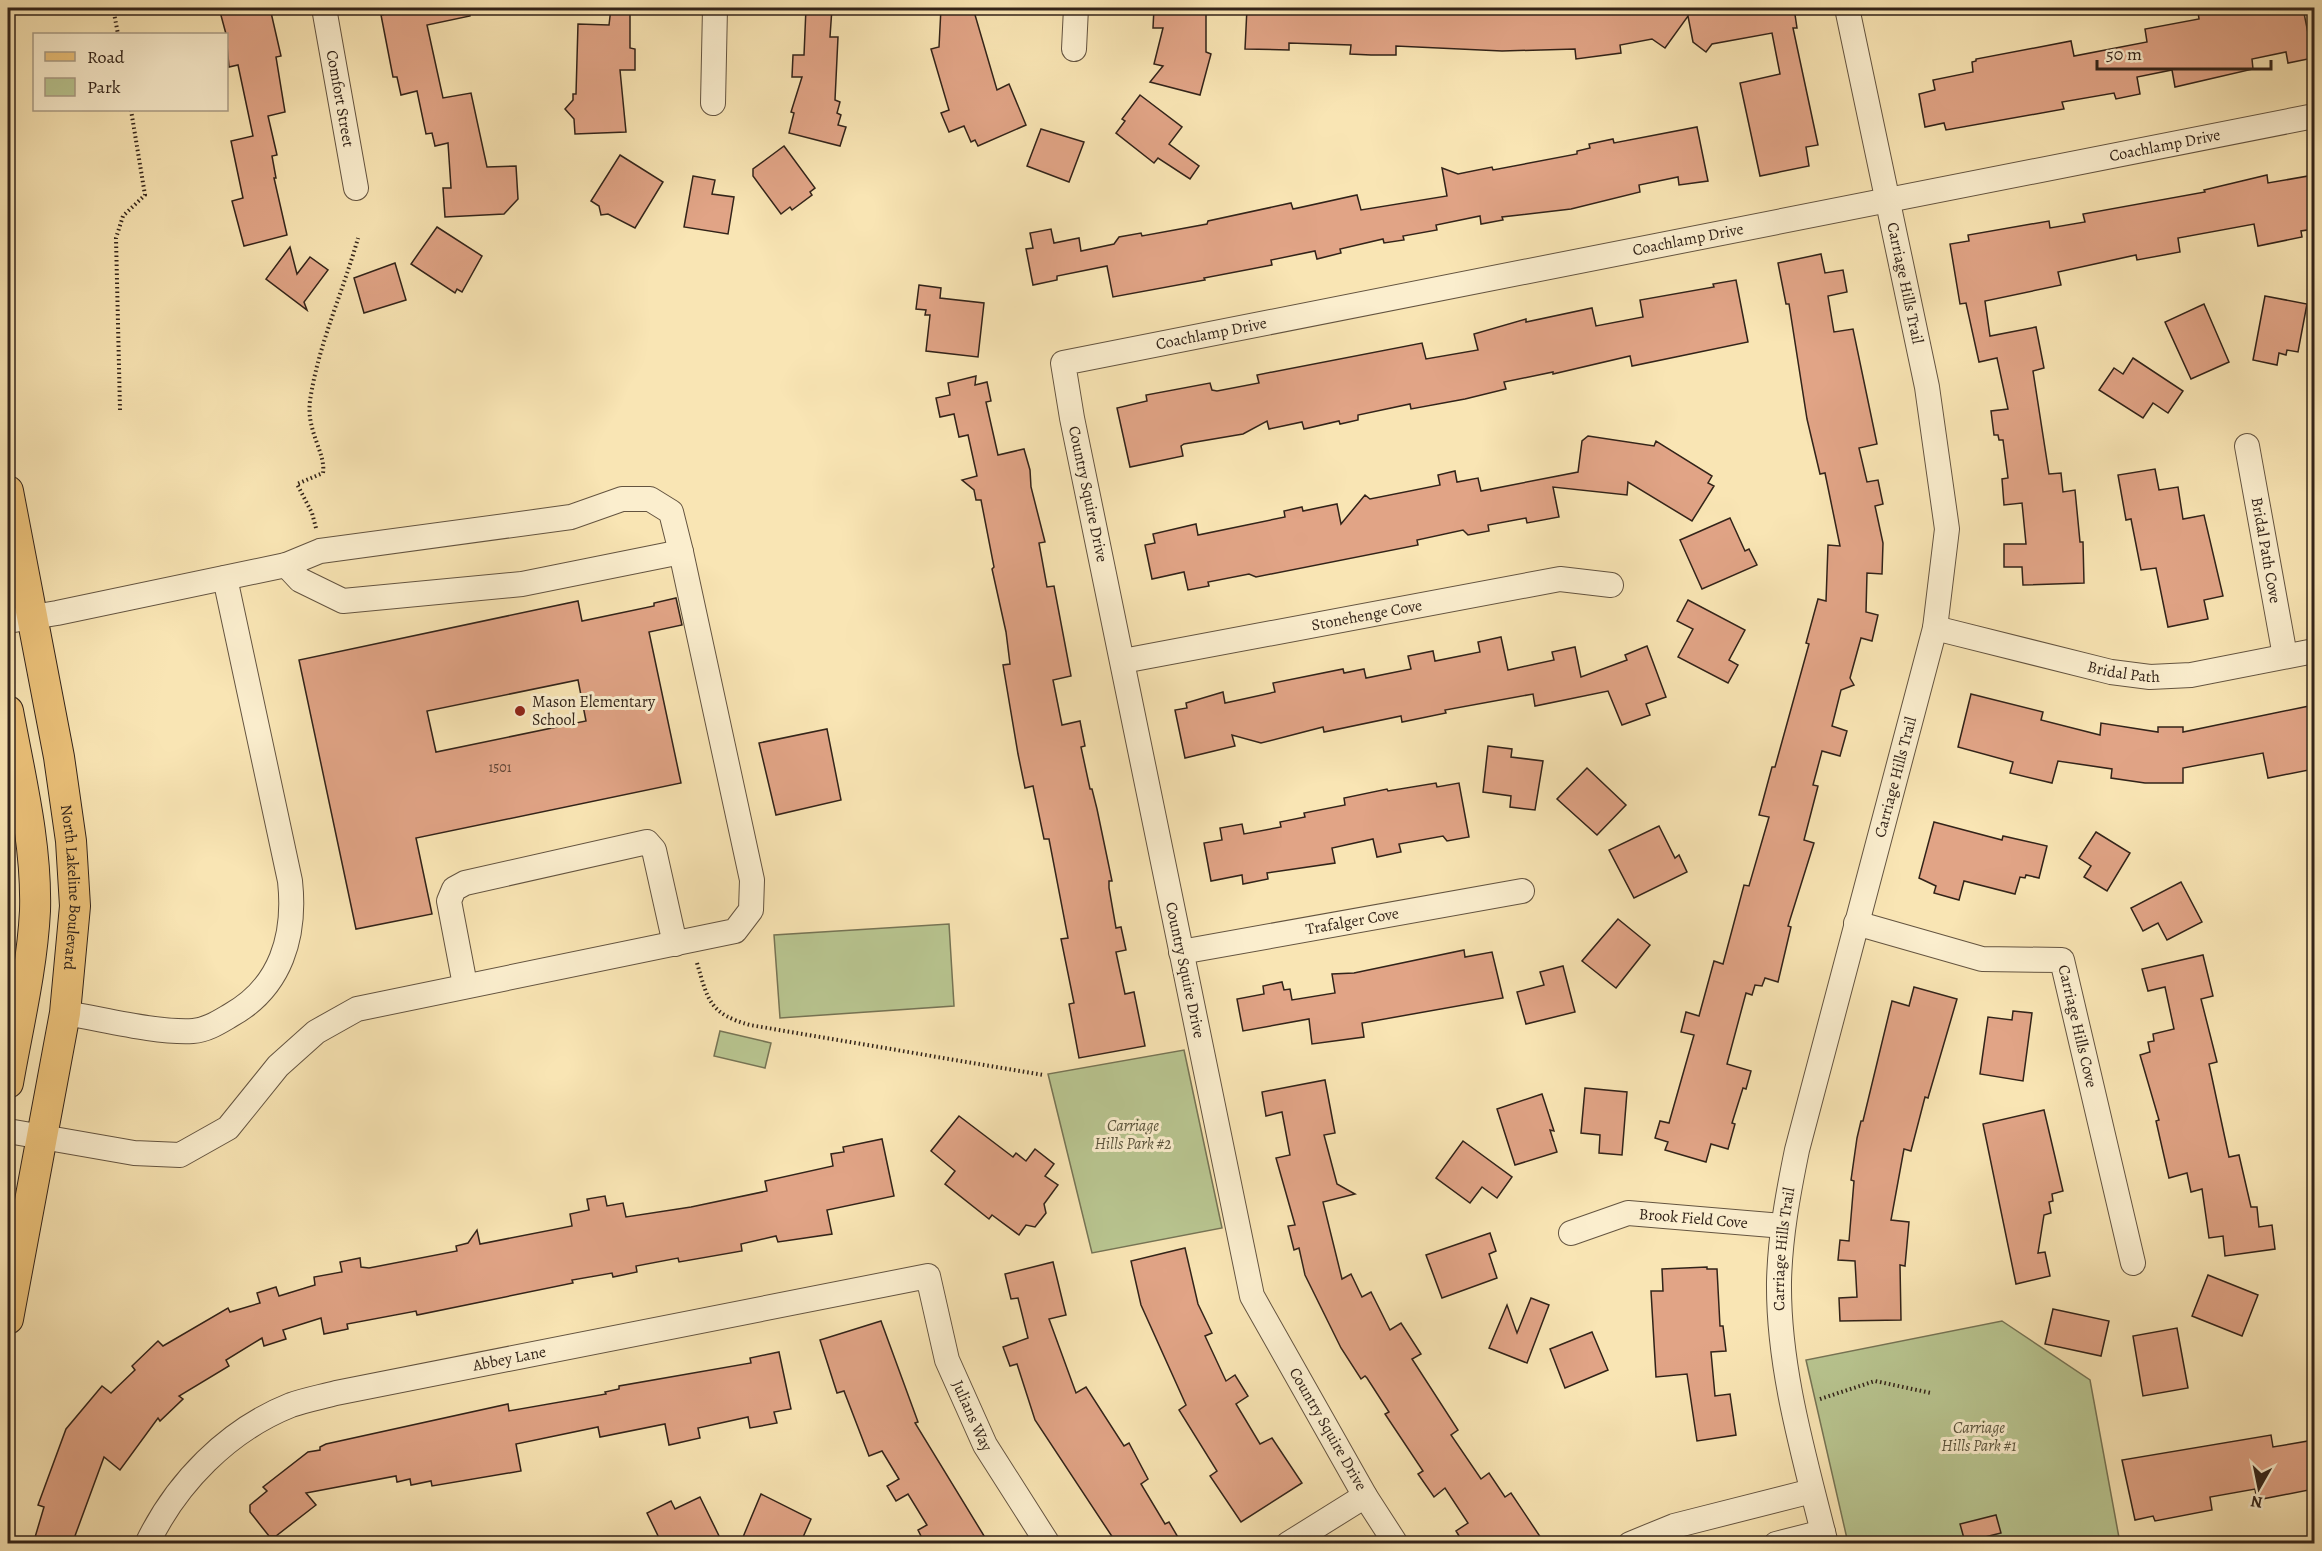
<svg xmlns="http://www.w3.org/2000/svg" width="2322" height="1551" font-family="Alegreya,serif">
<style>
.green{fill:#b9c691;stroke:#767455;stroke-width:1.5}
.building{fill:#e1a486;stroke:#322319;stroke-width:1.5;fill-rule:evenodd}
.lines{fill:none;stroke-linecap:round;stroke-linejoin:round}
.minor-casing{stroke:#645440;stroke-width:26}
.major-casing{stroke:#322319;stroke-width:32}
.path{stroke:#322319;stroke-width:4;stroke-dasharray:1.5 3;stroke-linecap:butt}
.minor{stroke:#fbeece;stroke-width:24}
.major{stroke:#ecc27a;stroke-width:30}
.poi-dot{fill:#8f2418;stroke:#fbeece;stroke-width:2}
.labels{text-anchor:middle;dominant-baseline:central;stroke-width:6;stroke-linejoin:round;paint-order:stroke}
.number-label{font-size:14px;fill:#5e4334}
.street-label{font-size:16px;fill:#322319;stroke:#fbeece}
.poi-label{font-size:16px;fill:#322319;stroke:#fbeece;text-anchor:start}
.park-label{font-size:16px;font-style:italic;fill:#5a543d;stroke:#fbeece}
</style>
<rect width="100%" height="100%" fill="#f9e5b4"/>
<filter id="stains"><feTurbulence type="fractalNoise" baseFrequency=".00333" numOctaves="4"/><feColorMatrix values="0 0 0 0 .2 0 0 0 0 .09 0 0 0 0 .02 0 0 0 .5 -.17"/></filter>
<radialGradient id="worn" r=".72"><stop offset=".6" stop-color="#630" stop-opacity="0"/><stop offset="1" stop-color="#630" stop-opacity=".3"/></radialGradient>
<!-- green -->
<g class="green">
<path d="M949 924 954 1006 780 1018 774 935Z"/>
<path d="M720 1031 771 1043 765 1068 714 1056Z"/>
<path d="M1184 1050 1222 1228 1092 1253 1048 1074Z"/>
<path d="M2002 1321 2090 1380 2120 1543H1848L1806 1360Z"/>
</g>
<!-- building -->
<g class="building">
<path d="M219 8H270L281 56 276 57 285 112 268 116 277 155 272 156 276 178H274L287 235 244 246 232 201 243 198 231 141 253 136 238 65 229 67 226 34Z"/>
<path d="M394 8H469L470 16 427 25 443 98 471 93 487 167 516 166 518 199 504 214 445 217 443 188H451L448 143 435 146 432 133 426 134 417 91 401 95 397 77H393L381 15 395 12Z"/>
<path d="M611 8H630V48L635 49V70H620L626 132 575 134 574 119 565 109 573 100V94H576L578 24 609 25Z"/>
<path d="M806 8H832L830 37H838L835 100 840 102 837 113 841 115 838 125 846 127 840 146 789 133 794 113 791 112 802 77H792L793 55H804Z"/>
<path d="M941 8H973L997 90 1009 84 1026 125 978 146 975 140 971 142 964 126 949 132 941 113 949 110 931 49 939 47Z"/>
<path d="M1154 8H1206V52L1211 54 1200 95 1150 82 1163 66 1154 64 1163 28H1153Z"/>
<path d="M1247 8H1484V11L1508 12 1533 10 1532 8H1794L1797 28H1793L1818 145 1806 147 1809 166 1760 176 1740 83 1780 74 1772 33 1712 44 1706 52 1693 42 1688 16 1665 48 1652 39 1620 45 1621 53 1576 59 1575 49 1502 51 1396 46V55H1371L1350 54 1351 45 1289 43V50L1245 49Z"/>
<path d="M2219 8H2303L2313 58 2288 63 2286 52 2252 59 2253 69 2175 87 2172 70 2137 77 2140 94 2116 99 2114 93 2062 102 2064 109 1946 130 1944 123 1925 127 1919 94 1935 90 1933 80 1973 72 1972 62 1976 61V59L2071 41 2074 56 2147 42 2145 29 2199 19 2198 12Z"/>
<path d="M1140 95 1182 127 1169 144 1199 166 1190 179 1158 158 1154 163 1116 133 1125 121 1122 119Z"/>
<path d="M1697 127 1708 181 1679 185 1678 177 1639 185 1640 192 1571 209 1502 217 1503 220 1481 224 1480 216 1436 225 1437 230 1403 236 1404 240 1384 243 1383 239 1340 249 1341 253 1317 259 1315 251 1271 260 1272 265 1204 278 1205 280 1113 297 1107 266 1057 276V280L1033 285 1026 249 1033 248 1030 233 1051 229 1054 243 1079 238 1081 251 1114 244 1119 237 1141 233 1142 236 1207 224 1208 221 1291 203 1293 209 1357 195 1361 210 1447 196 1442 168 1458 174 1492 167 1493 170 1577 154V151L1590 148 1589 144 1613 139 1614 143Z"/>
<path d="M1041 129 1084 142 1069 182 1027 166Z"/>
<path d="M784 146 815 188 810 192 812 195 792 210 790 207 781 214 753 176V169Z"/>
<path d="M620 155 663 182 635 228 608 214 601 215 599 206 591 201Z"/>
<path d="M2267 175 2268 183 2314 175V229L2301 231 2302 237 2258 246 2254 224 2178 238 2180 252 2137 260 2136 255 2058 272 2061 285 1985 301 1990 336 2036 327 2044 368 2033 371 2049 474 2061 473 2063 492 2075 490 2080 542H2083L2084 583 2023 585 2022 567H2004V544H2026L2022 503 2004 505 2002 479 2008 478 2003 440H1999L1998 435H1994L1991 411 2008 409 1997 358 1979 362 1966 303 1960 304 1950 244 1969 241 1968 235 2049 221 2050 228 2085 222 2083 214 2205 192 2204 190Z"/>
<path d="M693 176 715 180 712 194 734 197 728 234 684 227Z"/>
<path d="M437 227 482 256 462 292 457 289 455 293 411 264Z"/>
<path d="M290 247 297 274 310 257 328 270 304 302 307 310 266 279Z"/>
<path d="M1821 254 1825 273 1843 270 1847 292 1828 296 1834 332 1853 329 1877 444 1859 448 1867 482 1878 480 1883 504 1875 506 1883 543 1882 574 1867 573 1866 612 1878 615 1872 641 1861 638 1850 678 1854 685 1841 690 1832 726 1847 731 1840 756 1822 751 1813 785 1818 786 1804 840 1814 843 1788 926 1791 927 1778 982 1765 978 1762 986 1755 985 1752 995 1746 993 1727 1064 1751 1071 1746 1089 1743 1088 1732 1123 1735 1124 1728 1149 1711 1144 1706 1162 1665 1150 1668 1142 1655 1138 1660 1121 1669 1123 1694 1035 1681 1032 1686 1012 1699 1016 1714 961 1723 964 1744 885 1749 886 1769 817 1759 815 1772 767H1775L1809 644 1806 643 1818 599 1826 601 1828 545 1840 546 1825 473 1820 474 1807 419 1789 304H1786L1778 263Z"/>
<path d="M395 263 406 300 364 313 354 278Z"/>
<path d="M1736 280 1748 342 1632 366 1630 356 1553 374V372L1504 382 1506 389 1465 399 1411 409 1410 404 1358 415V420L1340 424 1339 421 1304 429 1302 422 1269 429 1267 421 1243 434 1184 444 1181 446 1183 456 1130 467 1117 408 1147 401 1146 395 1210 383 1212 390 1217 391 1259 383 1257 375 1422 343 1426 359 1478 350 1474 334 1526 319V322L1592 308 1596 326 1643 317 1640 300 1714 287 1713 284Z"/>
<path d="M919 285 941 288 940 298 984 303 978 357 926 351 930 315H925L926 310 916 309Z"/>
<path d="M2265 296 2307 304 2298 352 2287 350 2286 355 2279 353 2277 365 2253 360Z"/>
<path d="M2204 304 2229 362 2191 379 2165 322Z"/>
<path d="M2133 358 2183 391 2168 413 2153 403 2143 418 2099 390 2114 368 2123 374Z"/>
<path d="M976 376 975 385 987 382 991 401 986 402 998 455 1024 449 1030 470 1031 487 1045 542 1039 543 1047 587 1054 586 1071 676 1053 680 1062 725 1080 721 1085 746 1081 747 1090 789H1092L1097 809 1112 881H1109V888L1116 928 1121 927 1126 950 1116 952 1125 994 1134 992 1145 1046 1079 1058 1069 1004 1074 1003 1061 939 1068 938 1049 839H1044L1033 786 1025 788 1018 754 1003 665 1010 664 1006 632 992 569 994 567 981 500H976L974 490 962 480 977 476 968 435 959 437 954 414 940 417 936 398 950 395 948 383Z"/>
<path d="M1588 436 1654 446 1656 441 1712 476 1708 483 1714 486 1692 521 1628 482 1627 495 1553 487 1559 517 1527 523 1526 518 1488 525 1489 531 1468 535 1463 530 1417 540 1418 545 1256 577 1249 574 1208 582 1209 586 1188 590 1184 572 1152 579 1145 545 1155 543 1153 534 1196 524 1198 535 1285 517 1284 511 1302 507 1303 511 1337 504 1341 524 1365 495 1370 499 1440 485 1438 475 1455 471 1457 482 1478 478 1481 491 1578 472 1582 441Z"/>
<path d="M2155 469 2159 490 2178 487 2183 519 2204 515 2223 596 2204 600 2208 619 2168 627 2156 568 2141 570 2131 519 2126 520 2118 475Z"/>
<path d="M1730 518 1745 551 1749 549 1757 565 1702 589 1680 540Z"/>
<path d="M676 598 682 625 649 632 681 783 416 838 432 914 356 929 299 660 578 601 582 621 654 606V603ZM578 680 586 721 436 752 427 711Z"/>
<path d="M1688 600 1745 630 1729 660 1738 665 1728 683 1678 657 1693 629 1677 621Z"/>
<path d="M1501 637 1508 670 1554 660 1552 652 1575 647 1581 677 1627 660 1625 655 1647 646 1666 697 1646 704 1650 715 1622 725 1608 691 1535 706 1533 694 1445 710 1446 713 1402 722 1401 716 1324 732 1323 727 1261 743 1232 735 1235 746 1185 758 1175 710 1187 708 1186 703 1223 692 1225 703 1275 692 1273 683 1343 669 1344 673 1364 669 1366 678 1411 669 1408 656 1433 651 1435 661 1480 652 1478 642Z"/>
<path d="M1971 694 2043 712 2041 720 2100 735 2101 723 2158 732V727H2183V732L2314 705V769L2268 778 2263 753 2183 768V783H2145L2111 778 2112 769 2058 761 2052 783 2010 773 2013 762 1958 747Z"/>
<path d="M827 729 841 800 776 815 759 743Z"/>
<path d="M1488 746 1512 749 1511 757 1543 761 1535 810 1510 807 1511 796 1483 792Z"/>
<path d="M1587 768 1626 805 1597 835 1557 799Z"/>
<path d="M1436 783 1437 787 1459 783 1469 837 1447 841 1443 836 1399 844 1401 852 1377 857 1373 839 1332 848 1335 863 1267 873 1268 879 1243 884 1242 875 1211 881 1204 843 1222 840 1220 828 1242 824 1244 834 1281 827 1280 822 1305 817 1304 813 1345 805 1344 798 1387 789 1388 791Z"/>
<path d="M1934 822 2002 840 2003 836 2047 846 2039 878 2026 875 2025 878 2020 877 2015 894 1964 881 1959 900 1934 893 1936 886 1919 878Z"/>
<path d="M1659 826 1675 858 1679 855 1687 872 1634 898 1609 850Z"/>
<path d="M2096 832 2130 853 2107 891 2084 877 2091 866 2079 858Z"/>
<path d="M2181 882 2202 922 2167 940 2158 923 2143 931 2131 908Z"/>
<path d="M1618 919 1650 945 1616 988 1582 961Z"/>
<path d="M1464 950 1465 957 1492 952 1503 998 1362 1023 1364 1037 1312 1044 1309 1019 1243 1031 1237 999 1264 994 1263 986 1282 982 1284 990 1290 989 1292 1000 1335 993 1332 974 1354 973Z"/>
<path d="M2203 955 2213 996 2201 999 2217 1062 2209 1064 2229 1157 2239 1155 2251 1207H2257L2259 1227 2272 1225 2275 1249 2225 1256 2223 1236 2209 1238 2202 1189 2191 1192 2187 1173 2169 1178 2156 1121 2159 1120 2140 1055 2150 1052 2148 1042 2154 1041 2153 1034 2174 1029 2165 987 2148 991 2142 969Z"/>
<path d="M1563 966 1575 1012 1526 1024 1517 992 1544 985 1540 972Z"/>
<path d="M1914 987 1957 999 1928 1098 1925 1097 1911 1151 1904 1149 1891 1220 1909 1222 1905 1266 1900 1265 1901 1320 1840 1321 1839 1298 1857 1297 1855 1261 1838 1260 1840 1240 1849 1241 1854 1181 1851 1180 1857 1138 1861 1121H1863L1892 1001 1909 1006Z"/>
<path d="M2013 1011 2032 1013 2023 1081 1980 1074 1988 1017 2012 1020Z"/>
<path d="M1325 1080 1335 1133 1324 1135 1337 1184 1355 1194 1323 1202 1342 1279 1351 1274 1362 1297 1371 1292 1390 1330 1401 1323 1421 1354 1412 1359 1458 1430 1451 1435 1481 1479 1489 1473 1505 1497 1511 1493 1545 1544H1464L1456 1531 1468 1523 1445 1488 1434 1497 1418 1474 1423 1471 1385 1414 1389 1412 1367 1378 1365 1376 1361 1379 1341 1348 1305 1275 1299 1248 1294 1250 1288 1226 1295 1225 1276 1158 1290 1155 1282 1112 1266 1116 1262 1092Z"/>
<path d="M1585 1088 1627 1092 1622 1155 1599 1153 1600 1135 1581 1133Z"/>
<path d="M1542 1094 1554 1131 1550 1130 1557 1152 1515 1165 1497 1109Z"/>
<path d="M2044 1110 2063 1191 2052 1194 2053 1201 2049 1202 2051 1213 2044 1215 2038 1253 2045 1252 2050 1276 2016 1284 1983 1124Z"/>
<path d="M959 1116 1013 1157 1016 1153 1026 1161 1035 1149 1054 1164 1045 1176 1058 1185 1044 1204 1046 1213 1035 1227 1026 1225 1019 1235 992 1215 989 1219 945 1184 955 1171 931 1151Z"/>
<path d="M882 1139 894 1196 827 1210 832 1234 778 1242 776 1236 741 1244 742 1251 679 1262 678 1258 636 1266 637 1272 613 1277 612 1273 572 1280 573 1283 417 1315 416 1311 347 1324 348 1329 324 1334 321 1318 283 1330 286 1339 264 1346 262 1338 226 1360 229 1366 179 1396 183 1399 160 1421 158 1418 120 1470 104 1457 72 1544H33L44 1507 38 1505 66 1429 102 1386 111 1393 135 1370 132 1366 158 1341 163 1346 228 1308 230 1312 260 1303 257 1293 276 1287 279 1296 315 1285 314 1277 342 1272 340 1262 360 1258 361 1267 369 1268 457 1251 456 1246 468 1243 477 1230 480 1244 572 1226 570 1214 589 1210 587 1199 605 1196 607 1206 623 1203 626 1217 691 1207 767 1191 765 1181 833 1166 831 1154 844 1152 843 1147Z"/>
<path d="M1463 1141 1512 1177 1497 1198 1482 1187 1470 1203 1436 1178Z"/>
<path d="M1490 1233 1496 1251 1489 1254 1497 1278 1442 1298 1426 1255Z"/>
<path d="M1185 1248 1198 1304 1212 1333 1205 1336 1226 1381 1235 1375 1248 1396 1236 1404 1260 1444 1272 1438 1302 1483 1241 1522 1210 1476 1217 1471 1179 1410 1186 1405 1141 1305 1131 1261Z"/>
<path d="M1053 1262 1066 1315 1049 1319 1076 1393 1086 1387 1124 1446 1129 1443 1148 1479 1141 1484 1165 1524 1169 1522 1182 1544H1117L1035 1420 1017 1364 1010 1366 1003 1347 1028 1338 1018 1298 1011 1299 1005 1274Z"/>
<path d="M1707 1267V1269H1717L1720 1326H1723L1726 1351 1711 1352 1715 1396 1730 1394 1736 1435 1697 1441 1687 1374 1656 1377 1651 1291H1663L1662 1269Z"/>
<path d="M2208 1275 2258 1295 2242 1336 2192 1316Z"/>
<path d="M1531 1298 1549 1305 1527 1363 1489 1348 1507 1305 1517 1333Z"/>
<path d="M2053 1309 2109 1321 2101 1356 2045 1344Z"/>
<path d="M881 1321 918 1422 915 1423 989 1544H925L918 1530 927 1525 908 1494 896 1501 887 1486 899 1479 882 1451 869 1456 844 1391 837 1393 820 1340Z"/>
<path d="M2177 1328 2188 1388 2143 1396 2133 1336Z"/>
<path d="M1592 1332 1608 1370 1565 1388 1550 1349Z"/>
<path d="M779 1352 791 1409 774 1412 777 1423 750 1428 748 1417 698 1428 700 1438 669 1445 665 1424 600 1437 598 1427 516 1444 521 1471 432 1486 431 1481 411 1485 410 1479 397 1482 396 1476 306 1493 316 1505 276 1536H269L250 1512V1505L267 1491 263 1487 308 1452 320 1450V1447L326 1444 508 1404 509 1411 606 1394 605 1392 619 1389V1386L751 1363 750 1358Z"/>
<path d="M2271 1435 2273 1447 2314 1440V1489L2257 1500 2255 1489 2210 1497 2212 1510 2155 1521 2153 1516 2135 1520 2122 1460Z"/>
<path d="M761 1494 811 1519 800 1544H759L743 1537Z"/>
<path d="M700 1497 723 1544H662L647 1513 671 1501 675 1509Z"/>
<path d="M1996 1515 2001 1533 1965 1542 1960 1524Z"/>
</g>
<g class="lines">
<defs>
<g id="minor">
<path id="s1" d="M324 8 356 188"/>
<path d="M1074 49 1076 8"/>
<path d="M713 103 715 8"/>
<path id="s2" d="M2247 446 2285 656"/>
<path d="M286 565 300 580 343 601 522 584 681 552"/>
<path d="M8 621 57 613 286 565 320 551 571 517 622 499H650L671 512 681 552 752 880 751 910 735 931 357 1009 316 1032 278 1066 228 1128 180 1155 134 1153 8 1131"/>
<path id="s3" d="M1935 628 2111 672 2150 677 2191 675 2314 651"/>
<path id="s4" d="M1123 661 1560 579 1611 585"/>
<path id="s5" d="M1856 923 1982 959 2062 960 2133 1263"/>
<path id="s6" d="M1181 952 1522 891"/>
<path d="M465 985 449 901 454 889 465 883 647 842 654 850 675 944"/>
<path d="M65 1013C103 1019 155 1033 193 1031 207 1030 219 1022 231 1015 281 987 296 936 290 881L225 578"/>
<path id="s7" d="M1571 1233 1628 1213 1783 1226"/>
<path id="s8" d="M147 1544C176 1483 228 1430 291 1405 305 1400 321 1397 336 1393L928 1276 947 1360 985 1445 1048 1544"/>
<path d="M1288 1544 1365 1496"/>
<path id="s9" d="M1396 1544 1365 1496 1252 1296 1072 418 1063 363 2314 116"/>
<path d="M1630 1544 1674 1526 1812 1491"/>
<path d="M1776 1544 1823 1532"/>
<path id="s10" d="M1826 1544C1805 1459 1778 1370 1779 1282 1780 1237 1788 1194 1797 1150L1935 628 1947 529 1927 387 1847 8"/>
</g>
<g id="major">
<path id="s11" d="M8 491 59 757 71 841 75 906 65 1013 8 1319"/>
<path d="M8 711C20 776 37 844 35 911 32 969 18 1026 8 1083"/>
</g>
</defs>
<!-- minor casing -->
<use href="#minor" class="minor-casing"/>
<!-- major casing -->
<use href="#major" class="major-casing"/>
<!-- path -->
<g class="path">
<path d="M113 8 118 34"/>
<path d="M120 410 116 238 123 216 145 195 131 110"/>
<path d="M316 528 312 513 297 484 323 473C326 453 306 431 310 401 318 345 343 292 358 238"/>
<path d="M697 963C708 1001 710 1014 750 1025L1043 1075"/>
<path d="M1820 1399 1875 1381 1931 1393"/>
</g>
<!-- minor -->
<use href="#minor" class="minor"/>
<!-- major -->
<use href="#major" class="major"/>
</g>
<!-- markers -->
<circle class="poi-dot" cx="520" cy="711" r="6"/>
<g class="labels">
<!-- number labels -->
<g class="number-label">
<text x="500" y="767">1501</text>
</g>
<!-- street labels -->
<g class="street-label">
<text stroke="none"><textPath href="#s1" startOffset="92">Comfort Street</textPath></text>
<text stroke="none"><textPath href="#s9" startOffset="2362">Coachlamp Drive</textPath></text>
<text stroke="none"><textPath href="#s9" startOffset="1876">Coachlamp Drive</textPath></text>
<text transform="translate(1905 283) rotate(78)">Carriage Hills Trail</text>
<text stroke="none"><textPath href="#s9" startOffset="1390">Coachlamp Drive</textPath></text>
<text transform="translate(1088 494) rotate(78)">Country Squire Drive</text>
<text stroke="none"><textPath href="#s2" startOffset="106">Bridal Path Cove</textPath></text>
<text stroke="none"><textPath href="#s4" startOffset="248">Stonehenge Cove</textPath></text>
<text stroke="none"><textPath href="#s3" startOffset="194">Bridal Path</textPath></text>
<text stroke="none"><textPath href="#s10" startOffset="786">Carriage Hills Trail</textPath></text>
<text stroke="none"><textPath href="#s11" startOffset="402">North Lakeline Boulevard</textPath></text>
<text stroke="none"><textPath href="#s6" startOffset="174">Trafalger Cove</textPath></text>
<text transform="translate(1185 970) rotate(78)">Country Squire Drive</text>
<text stroke="none"><textPath href="#s5" startOffset="279">Carriage Hills Cove</textPath></text>
<text stroke="none"><textPath href="#s7" startOffset="126">Brook Field Cove</textPath></text>
<text stroke="none"><textPath href="#s10" startOffset="300">Carriage Hills Trail</textPath></text>
<text stroke="none"><textPath href="#s8" startOffset="428">Abbey Lane</textPath></text>
<text stroke="none"><textPath href="#s8" startOffset="1002">Julians Way</textPath></text>
<text transform="translate(1328 1429) rotate(60)">Country Squire Drive</text>
</g>
<!-- poi labels -->
<g class="poi-label">
<text x="532" y="702">Mason Elementary<tspan x="532" dy="18">School</tspan></text>
</g>
<!-- park labels -->
<g class="park-label">
<text x="1133" y="1126">Carriage<tspan x="1133" dy="18">Hills Park #2</tspan></text>
<text x="1979" y="1428">Carriage<tspan x="1979" dy="18">Hills Park #1</tspan></text>
</g>
</g>
<!-- margin -->
<rect width="2322" height="1551" fill="none" stroke="#f9e5b4" stroke-width="30"/>
<rect x="9" y="9" width="2304" height="1533" fill="none" stroke="#322319" stroke-width="3"/>
<rect x="15" y="15" width="2292" height="1521" fill="none" stroke="#322319" stroke-width="1.5"/>
<!-- legend -->
<rect x="33" y="33" width="195" height="78" fill="#fbeece" stroke="#ab9d86" stroke-width="1.5"/>
<rect x="45" y="52" width="30" height="9" fill="#ecc27a" stroke="#ab9d86" stroke-width="1.5"/>
<text x="87" y="63" font-size="18" fill="#322319">Road</text>
<rect x="45" y="78" width="30" height="18" fill="#b9c691" stroke="#ab9d86" stroke-width="1.5"/>
<text x="87" y="93" font-size="18" fill="#322319">Park</text>
<!-- north arrow -->
<g transform="translate(2259 1488) rotate(189)" stroke="#fbeece" stroke-width="4.5" paint-order="stroke">
<path d="M0-4.5L10 22L0 15L-10 22Z" fill="#322319"/>
<text y="-9" font-size="16" font-weight="bold" text-anchor="middle" fill="#322319">N</text>
</g>
<!-- scale -->
<path d="M2097 60v9h174v-9" fill="none" stroke="#322319" stroke-width="3"/>
<text x="2106" y="60" font-size="18" fill="#322319" stroke="#fbeece" stroke-width="4.5" paint-order="stroke">50 m</text>
<rect width="100%" height="100%" filter="url(#stains)"/>
<rect width="100%" height="100%" fill="url(#worn)"/>
</svg>
